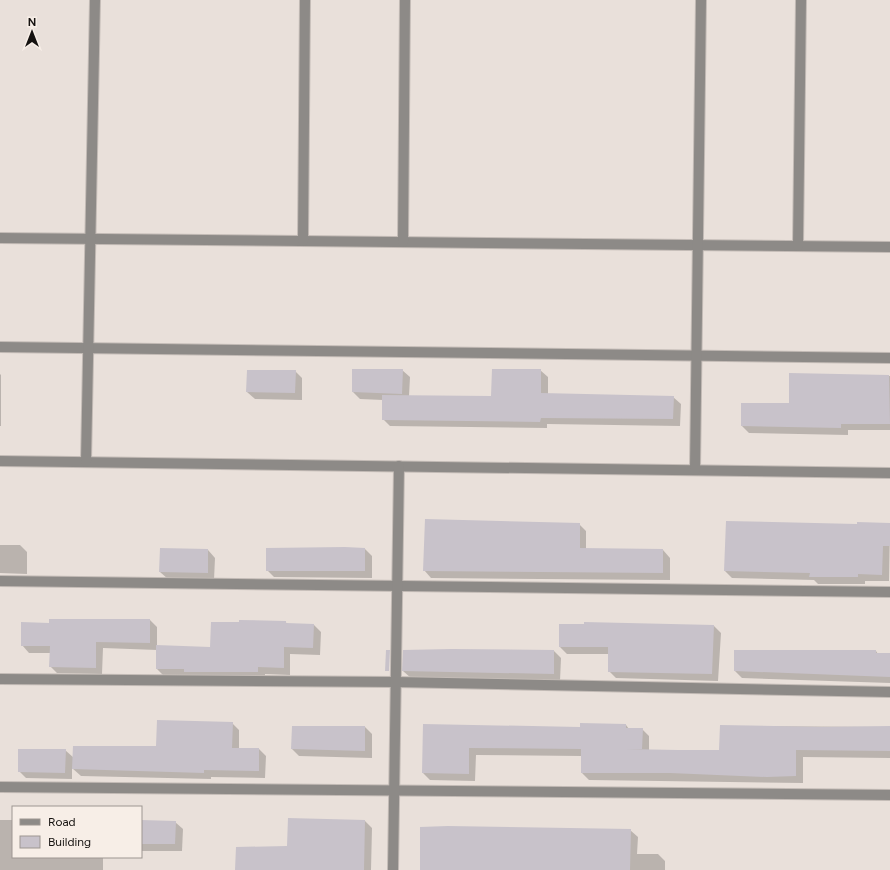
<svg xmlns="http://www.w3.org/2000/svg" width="890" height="870" font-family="Figtree,sans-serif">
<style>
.shadow{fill:#0003}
.building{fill:#c8c2ca}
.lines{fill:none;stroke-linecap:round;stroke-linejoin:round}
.street-casing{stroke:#c3bbb6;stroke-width:12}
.street{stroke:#8d8a87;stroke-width:10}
</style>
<rect width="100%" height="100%" fill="#e9e0da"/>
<!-- shadow -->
<g class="shadow">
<path d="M402 370 410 377 409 396 492 397 540 370 548 377V394L673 397 681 404 680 426 547 424V428L390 426 383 419V400L360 399 353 392Z"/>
<path d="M295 371 302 378V400L255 399 247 392Z"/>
<path d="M0 374 1 375V426H0Z"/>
<path d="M790 374 890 376V430H848V435L749 433 742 426 790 404Z"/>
<path d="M579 524 586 531V550H663L670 558V580L431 578 424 570Z"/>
<path d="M890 524 889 581H865V584H818L814 580 732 578 725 571 858 525Z"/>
<path d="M0 545H20L27 552V574L0 573Z"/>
<path d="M267 549H365L372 556V578L274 577 267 570Z"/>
<path d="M208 550 215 558 214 580 168 579 160 572Z"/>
<path d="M150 620 157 627V646L211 648 285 622 288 624 314 625 321 632 320 655 290 654V675L265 674V679L164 676 157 669V650L103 648 102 674 57 673 50 666V653H29L22 645 50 624Z"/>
<path d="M585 623 714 626 721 633 718 681 616 678 609 671V654H567L560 647 585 625Z"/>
<path d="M554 651 561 658 560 681 411 678 403 671Z"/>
<path d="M876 651 878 654H890V683L742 678 735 671Z"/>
<path d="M232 723 239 730V749H259L266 756 265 778 211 777V779L81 776 72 768V779L26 778 19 771 65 750 74 758 157 747Z"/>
<path d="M424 725 581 728 626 725 629 729H642L649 736V751H720L721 726 890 727V758L803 757V783L589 780 582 773V756L476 755 475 781 430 780 423 773Z"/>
<path d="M365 727 372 734V758L299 756 292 749Z"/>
<path d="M289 819 365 821 372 828 371 870H237L288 847Z"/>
<path d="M0 820H13V857H103V870H0Z"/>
<path d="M141 822H175L183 829 182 851H141Z"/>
<path d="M630 830 638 837 637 854H658L665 861V870H421Z"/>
</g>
<!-- building -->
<g class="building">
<path d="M352 369H403L402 394 352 392Z"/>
<path d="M492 369H541V393L674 396 673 419 541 418 540 422 382 420V395L491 396Z"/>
<path d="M247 370H296L295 393 246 392Z"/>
<path d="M789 373 889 375 890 424H841V428L741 426V403H789Z"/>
<path d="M425 519 580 523V548L663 549V573L423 571Z"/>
<path d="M726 521 857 524V522L890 523V546H883L882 575 858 574V577H809L810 573 724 571Z"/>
<path d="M345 547 365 548V571H266V548Z"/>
<path d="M160 548 208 549V573L159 572Z"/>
<path d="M49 619H150V643L96 642V668L49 667 50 646H21V622L49 623Z"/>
<path d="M239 620 286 621V623L314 624 313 648 284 647V668L258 667V672H184V669H156V645L210 647 211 622H239Z"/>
<path d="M584 622 714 625 712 674 608 672V647H559V624H584Z"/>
<path d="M452 649 554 650V674L402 671 403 650Z"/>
<path d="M386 650H390L389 671H385Z"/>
<path d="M734 650H876V653H890V677L734 671Z"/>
<path d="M157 720 233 722 232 748H259V771L204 770V773L72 769 73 746H156Z"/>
<path d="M580 723 626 724V728H643L642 749H626L678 750H719L720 725 821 727 890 726V751L796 750V776L767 777 670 773H581V749L469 748V774L422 773 423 724 580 727Z"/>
<path d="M292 726H365V751L291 749Z"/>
<path d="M18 749H66L65 773 18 772Z"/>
<path d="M288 818 365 820 364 870H235L236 847 287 846Z"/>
<path d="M141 820 176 821 175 844H141Z"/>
<path d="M448 826 631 829 630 870H420V827Z"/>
</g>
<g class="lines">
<defs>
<g id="street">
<path d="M0 238 890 247"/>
<path d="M303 241 305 0"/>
<path d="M403 242 405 0"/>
<path d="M798 246 801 0"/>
<path d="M0 347 890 358"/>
<path d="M0 461 890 473"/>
<path d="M86 462 95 0"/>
<path d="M695 470 701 0"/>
<path d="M0 581 890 592"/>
<path d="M0 679 396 682 890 692"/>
<path d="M0 787 890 795"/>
<path d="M393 870 399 466"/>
</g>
</defs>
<!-- street casing -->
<use href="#street" class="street-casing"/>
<!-- street -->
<use href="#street" class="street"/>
</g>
<!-- legend -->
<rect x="12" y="806" width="130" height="52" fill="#f7eee7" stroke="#9d9691"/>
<rect x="20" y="819" width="20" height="6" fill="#8d8a87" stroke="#9d9691"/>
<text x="48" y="826" font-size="12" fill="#151210">Road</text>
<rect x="20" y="836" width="20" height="12" fill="#c8c2ca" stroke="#9d9691"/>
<text x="48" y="846" font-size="12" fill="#151210">Building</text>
<!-- north arrow -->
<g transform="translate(32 32)" stroke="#f7eee7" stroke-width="3" paint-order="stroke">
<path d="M0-3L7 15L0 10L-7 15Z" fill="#151210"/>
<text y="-6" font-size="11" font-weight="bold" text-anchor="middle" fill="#151210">N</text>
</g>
</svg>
